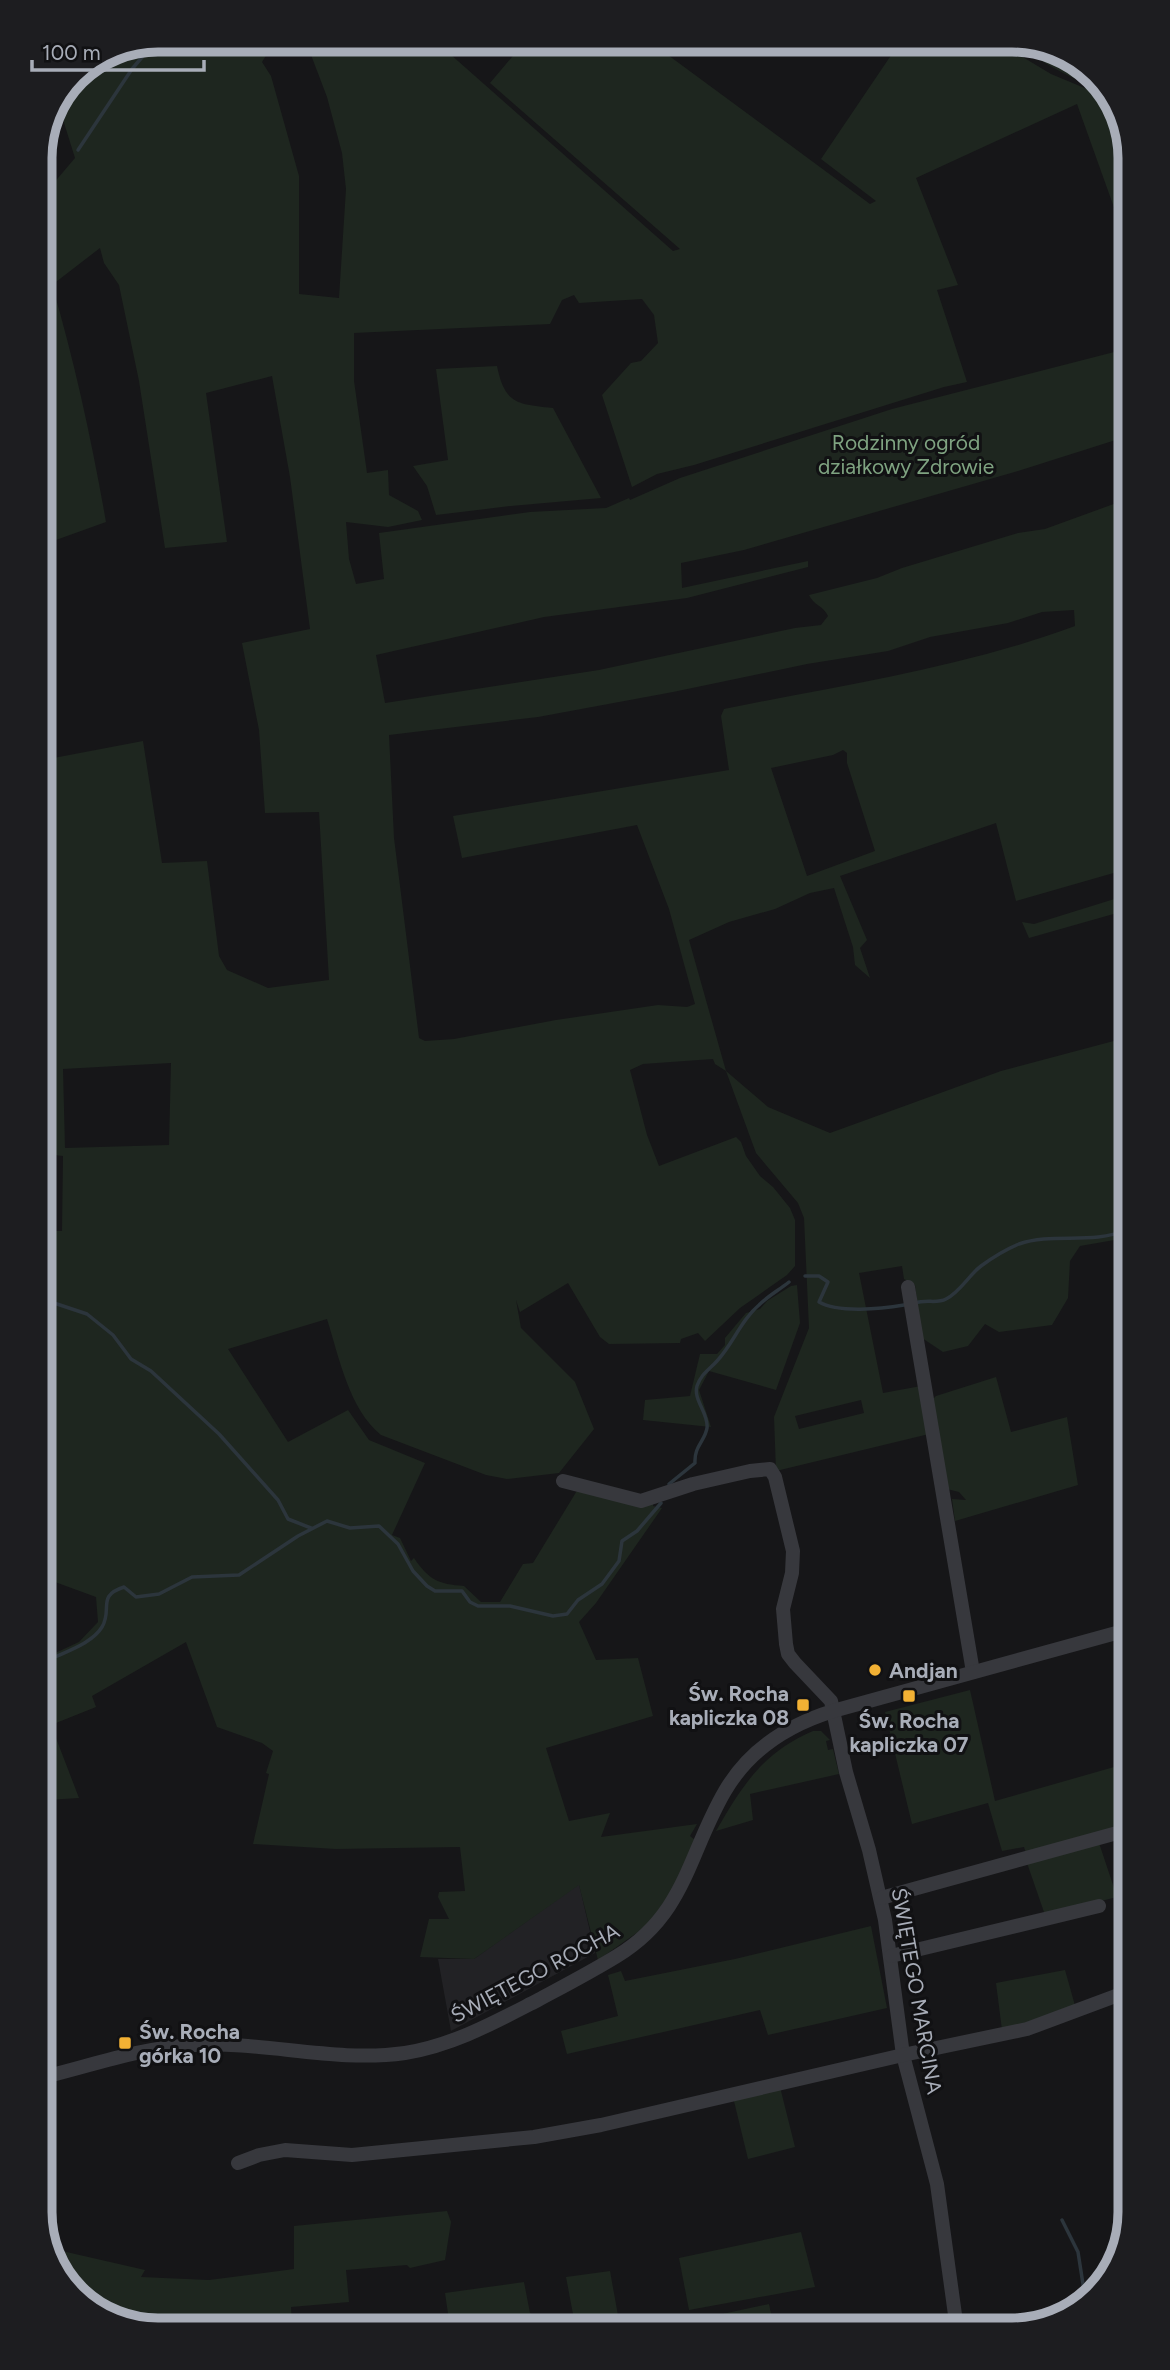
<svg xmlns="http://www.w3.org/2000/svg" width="1170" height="2370" font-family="Figtree,sans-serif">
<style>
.built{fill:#222225}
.green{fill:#1e261f;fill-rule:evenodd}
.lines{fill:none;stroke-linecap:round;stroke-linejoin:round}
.stream{stroke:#2c353c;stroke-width:3.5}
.minor{stroke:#37383d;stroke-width:14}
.poi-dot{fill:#f2b134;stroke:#111113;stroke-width:2.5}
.labels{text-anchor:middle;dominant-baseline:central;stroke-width:6;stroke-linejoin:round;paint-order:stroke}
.park-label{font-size:21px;fill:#7fa381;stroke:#111113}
.poi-label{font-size:21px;font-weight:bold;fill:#a8adb8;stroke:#111113;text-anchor:start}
.street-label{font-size:21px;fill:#a8adb8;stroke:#111113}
.rim{fill:none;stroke:#a8adb8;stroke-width:9}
</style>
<rect width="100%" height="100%" fill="#161618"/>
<!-- built -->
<path class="built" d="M579 1884 595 1953 451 2031 438 1959H474Z"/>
<!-- green -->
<g class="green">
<path d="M996 41 1051 74 1099 94 1104 92 1121 114V227L1077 104 916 178 958 285 937 290 967 382 944 387 694 465 657 474 632 487 602 395 631 363 641 361 658 343 654 315 642 299 579 303 574 295 562 300 550 324 354 333V381L367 473 388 470 389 495 418 511 422 520 388 527 346 522 349 559 356 584 384 579 379 533 530 512 606 508 629 498 630 500 680 478 892 409 1122 350V438L1018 471 744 550 681 563 682 588 808 561V567L687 598 544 617 376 655 385 703 599 670 795 628 821 625 828 616C824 606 813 605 809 595L877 578 902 568 1018 533 1045 529 1122 501 1124 870 1016 901 996 823 840 876 867 940 860 948 870 978 855 965 853 947 834 888 810 893 775 909 729 922 689 940 726 1071 768 1107 830 1133 1001 1071 1125 1038 1126 1238 1080 1246 1070 1261 1068 1298 1052 1325 999 1332 985 1324 968 1346 943 1352 922 1338 915 1285 904 1279 902 1266 859 1273 883 1393 921 1386 929 1434 776 1471 774 1417 809 1328 804 1218 798 1203 756 1153 726 1071 715 1064 713 1059 643 1064 630 1070 647 1135 659 1166 736 1137 741 1142 746 1156 760 1176 773 1187 790 1208 795 1220V1266L787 1275 740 1308 705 1341 698 1333 681 1339 680 1343 609 1344 600 1337 568 1283 520 1312 516 1300 521 1328 575 1382 594 1429 559 1473 507 1479 486 1475 381 1435C349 1409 339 1357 327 1319L228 1349 288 1442 348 1410 369 1440 425 1463 392 1535 400 1538 411 1561 414 1558C429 1580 438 1584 464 1586L481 1602H500L523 1564 533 1563 578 1489 653 1503V1506L662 1508 596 1603 579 1622 596 1660 638 1658 653 1716 546 1748 569 1821 610 1813 601 1837 697 1824 690 1836 695 1840 672 1891 658 1911 645 1927 598 1960 579 1885 474 1959 420 1957 429 1919H449L438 1897 439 1892 465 1891 460 1847 336 1849 253 1844 269 1774 266 1773 273 1751 262 1743 217 1727 186 1642 92 1696 96 1707 51 1725 79 1798 47 1800V1681L51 1655 79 1642 98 1622 96 1597 55 1582 46 1588 45 1231H62L63 1156 45 1154 44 1005 53 1002 44 890 43 760 143 741 162 863 207 861 219 956 227 970 268 988 329 980 319 812 265 813 259 730 242 643 310 629 290 477 272 376 206 393 227 542 165 548 139 381 119 285 104 263 100 248 52 285C75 363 92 442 106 522L42 545 41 198 75 158 60 110 75 75 114 49 263 48 267 54 262 62 271 76 299 176V294L339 298 346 189 342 153 327 97 308 47 441 46 673 251 680 249 490 83 522 45 653 44 870 204 876 201 821 159 900 42ZM1074 610 1075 626C962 668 842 685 724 709L721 716 729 770 453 816 462 858 637 825 669 909 695 1004 687 1007 658 1005 556 1020 454 1039 425 1041 419 1038 394 838 389 735 538 717 673 692 807 664 888 651 930 637 1008 623 1042 612ZM843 750 847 753V763L875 851 807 876 771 768 833 755ZM171 1063 169 1145 65 1148 63 1069ZM861 1400 864 1413 799 1429 795 1416Z"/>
<path d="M1009 41H1019L1083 65 1098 84C1077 86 1028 52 1009 41Z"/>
<path d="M497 366C505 405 518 404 553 408L601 498 511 506 436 515 427 486 413 466 448 460 436 369Z"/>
<path d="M1124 896V911L1029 938 1022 922 1034 924Z"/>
<path d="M797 1285 800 1323 776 1390 709 1371 699 1390 711 1427 643 1420 645 1400 690 1396 700 1354H717L725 1345V1338L746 1313 760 1309 767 1301 791 1286Z"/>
<path d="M996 1377 1011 1432 1067 1417 1078 1485 955 1521 952 1499 966 1500 959 1492 947 1489 931 1401 936 1396Z"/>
<path d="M970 1690 995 1801 1128 1763V1826L1026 1853 1024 1847 1002 1851 988 1803 912 1824 885 1712Z"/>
<path d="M813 1731H821L830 1740 826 1741 828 1750 833 1749 839 1774 750 1794 753 1820 716 1831C742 1786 763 1752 813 1731Z"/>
<path d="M1099 1843 1117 1897 1045 1915 1027 1863Z"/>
<path d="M871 1926 887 2008 768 2035 760 2010 567 2054 561 2031 618 2016 608 1975 621 1971 625 1981 735 1959Z"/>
<path d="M1065 1970 1076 2009 1002 2030 996 1983Z"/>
<path d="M780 2087 795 2147 748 2159 733 2097Z"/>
<path d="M447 2211 451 2222 445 2260 410 2268 407 2265 346 2270 349 2302 291 2307 292 2328 152 2330 87 2305 49 2256V2248L145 2270 141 2277 209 2280 294 2269V2226Z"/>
<path d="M801 2232 815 2287 689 2310 679 2258Z"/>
<path d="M610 2271 619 2321 622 2325 450 2327 445 2293 524 2282 530 2313 543 2325 573 2314 566 2277Z"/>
<path d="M769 2304 773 2324 671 2325Z"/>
</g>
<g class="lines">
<!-- stream -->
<g class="stream">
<path d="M78 150 132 69 149 49"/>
<path d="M805 1276H819L828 1282 819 1302C838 1313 881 1309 904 1305"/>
<path d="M45 1300 87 1314 113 1335 131 1359 151 1371 219 1434 278 1500 288 1519 311 1528"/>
<path d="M915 1303C927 1299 937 1304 946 1299 960 1292 969 1275 981 1266 992 1258 1007 1249 1019 1244 1053 1232 1092 1245 1126 1230"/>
<path d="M669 1484 695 1463C694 1446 705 1441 707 1428 709 1414 693 1400 697 1386 701 1374 709 1370 717 1361 733 1344 741 1320 759 1305 768 1296 779 1290 789 1282"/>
<path d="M55 1657C70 1650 93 1642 102 1627 113 1609 96 1596 124 1587L136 1597 159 1594 192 1577 239 1575 298 1536 327 1521 350 1528 379 1526 398 1544 413 1571 427 1586 435 1591H462L470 1602 478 1606H510L553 1616 567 1614 578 1600 602 1584 619 1561 622 1541 637 1531 661 1503"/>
<path d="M1062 2220 1078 2252 1085 2297"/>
</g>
<!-- minor -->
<g class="minor">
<path d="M908 1287 973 1672"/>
<path d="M563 1481 641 1501 693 1484 750 1471 770 1469 775 1477 793 1551 792 1573 783 1609 786 1644 788 1654 795 1663 831 1701 846 1772 869 1850 885 1920 903 2055 937 2184 956 2322"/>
<path d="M47 1652 48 1648"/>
<path d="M881 1898 1128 1830"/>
<path d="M891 1956 1099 1906"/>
<path d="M48 2076C96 2064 145 2047 194 2045 264 2041 335 2063 405 2053 454 2045 495 2022 538 2000 564 1986 591 1972 617 1956 686 1914 688 1854 725 1791 749 1750 788 1725 833 1711L1127 1630"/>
<path d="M238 2163 259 2155 285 2150 352 2155 534 2137 601 2125 903 2055 1027 2029 1129 1991"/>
<path d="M1029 2321 1058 2319"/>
</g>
</g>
<!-- markers -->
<g class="poi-dot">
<circle cx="875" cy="1670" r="7"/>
<rect x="902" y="1689" width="14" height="14" rx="3.5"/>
<rect x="796" y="1698" width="14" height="14" rx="3.5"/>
<rect x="118" y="2036" width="14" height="14" rx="3.5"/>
</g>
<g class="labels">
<!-- park labels -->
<g class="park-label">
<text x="906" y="442">Rodzinny ogród<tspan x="906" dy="24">działkowy Zdrowie</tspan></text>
</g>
<!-- poi labels -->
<g class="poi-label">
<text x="889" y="1670">Andjan</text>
<text x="789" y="1693" text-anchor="end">Św. Rocha<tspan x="789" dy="24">kapliczka 08</tspan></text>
<text x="909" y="1720" text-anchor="middle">Św. Rocha<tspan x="909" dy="24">kapliczka 07</tspan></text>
<text x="139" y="2031">Św. Rocha<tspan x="139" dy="24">górka 10</tspan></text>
</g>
<!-- street labels -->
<g class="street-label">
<text transform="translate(535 1973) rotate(-28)">ŚWIĘTEGO ROCHA</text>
<text transform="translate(917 1991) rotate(80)">ŚWIĘTEGO MARCINA</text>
</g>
</g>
<!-- crop -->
<path d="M0 0H1170V2370H0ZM158 52H1012A106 106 0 0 1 1118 158V2212A106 106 0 0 1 1012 2318H158A106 106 0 0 1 52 2212V158A106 106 0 0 1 158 52Z" fill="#1d1d20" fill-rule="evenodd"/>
<path class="rim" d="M158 52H1012A106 106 0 0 1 1118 158V2212A106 106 0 0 1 1012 2318H158A106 106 0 0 1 52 2212V158A106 106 0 0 1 158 52Z"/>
<!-- scale -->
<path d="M32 60v10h172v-10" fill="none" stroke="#a8adb8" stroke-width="3.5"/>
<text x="42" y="60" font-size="21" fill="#a8adb8" stroke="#111113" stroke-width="5" paint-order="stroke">100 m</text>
</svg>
